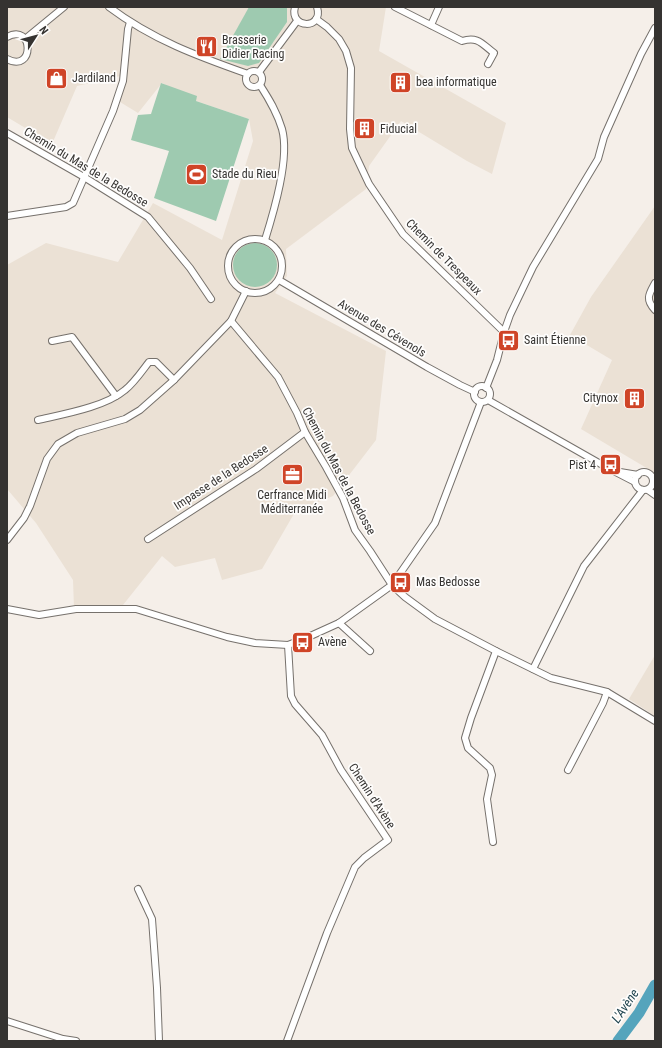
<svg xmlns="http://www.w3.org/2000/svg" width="662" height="1048" font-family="'Roboto Condensed',sans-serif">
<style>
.built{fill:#ebe1d5}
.green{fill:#9ecab0}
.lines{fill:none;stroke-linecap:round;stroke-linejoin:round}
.river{stroke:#55a4bc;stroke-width:11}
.street-casing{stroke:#76716c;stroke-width:8}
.street{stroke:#fff;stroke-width:6}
.labels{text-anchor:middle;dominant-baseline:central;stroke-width:3.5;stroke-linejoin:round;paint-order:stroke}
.poi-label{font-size:12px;fill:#353331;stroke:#fefdfc;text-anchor:start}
.street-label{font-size:12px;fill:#353331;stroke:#fefdfc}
.water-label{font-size:13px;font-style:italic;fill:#1a3f4a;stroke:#fefdfc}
</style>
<rect width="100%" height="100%" fill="#f5efe9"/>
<!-- built -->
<g class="built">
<path d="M7 7H386L379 51 506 123 492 174 467 161 401 121 369 166 366 189 286 249 287 276 275 293 386 351 376 440 333 496 295 512 262 569 222 580 215 558 175 567 162 556 123 605 74 608 73 580 36 523 7 489V265L46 243 118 262 153 203 222 240 253 141 249 119 196 101 162 83 138 113 120 102V76L77 86 52 144 7 117Z"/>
<path d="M655 206V473L581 429 612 360 570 335 591 297Z"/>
<path d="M655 655V716L629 699Z"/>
</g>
<!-- green -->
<g class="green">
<path d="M249 7H287V22L259 63 248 66 220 59Z"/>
<path d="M161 83 197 96 196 101 249 119 216 221 154 198 169 151 131 140 138 115 151 114Z"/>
<circle cx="255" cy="265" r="22"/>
</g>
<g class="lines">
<!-- river -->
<path class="river" d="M618 1041 639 1013 655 985"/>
<defs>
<g id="street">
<path d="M109 7C153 40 197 56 248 74"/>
<path d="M295 7C289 29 324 30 317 7"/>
<path d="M395 7 462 41C478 36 482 44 494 53L488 64"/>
<path d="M316 19 327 27 339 39 346 51 351 68 350 129 352 148 369 184 403 234 504 332"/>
<path d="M431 25 439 7"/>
<path d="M7 37C34 22 35 74 7 59"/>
<path d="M25 39 64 7"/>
<circle cx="254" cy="79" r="8"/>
<path d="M259 72 297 21"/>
<path d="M260 85C269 99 277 112 282 129 290 158 274 211 265 240"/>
<path d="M7 133 84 177 148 217 190 268 211 299"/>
<path d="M7 216 66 207 73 203 113 111 123 81 128 29 130 22"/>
<circle cx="255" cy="266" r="27"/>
<path d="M279 280 427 367 460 385 475 392"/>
<path d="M655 283C649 294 645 299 655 310"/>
<path d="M231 321 278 377 297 413 305 432 326 467 343 498 355 530 370 551 392 585 405 597 435 619 496 651 551 678 607 692 655 721"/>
<path d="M52 341 72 337 116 396"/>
<circle cx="482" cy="394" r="8"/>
<path d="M486 388 497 360 504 332 510 315 533 267 598 159 604 137 641 54 655 28"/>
<path d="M488 400 606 467 635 482"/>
<path d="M38 420C64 414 105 407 125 390 134 383 142 371 149 362H156L174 380"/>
<path d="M620 472 638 475"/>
<circle cx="644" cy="481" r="9"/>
<path d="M648 490 655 495"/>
<path d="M148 539 256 469 305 432"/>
<path d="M7 540 24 518 30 506 47 459 58 444 77 433 125 419 140 410 174 380 231 321 246 291"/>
<path d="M7 609 39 615 76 609H136L227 637 255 643 288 645 306 638 339 623 392 585 435 523 481 402"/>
<path d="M339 623 370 651"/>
<path d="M533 669 584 566 643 490"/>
<path d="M568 770 603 703 607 692"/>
<path d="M493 842 487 799 492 775 490 768 468 748 465 738 471 718 496 651"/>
<path d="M138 889 152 919 157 988 159 1041"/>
<path d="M7 1021 63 1039 76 1041"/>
<path d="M287 1041 327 933 355 867 364 858 388 840 341 770 322 735 295 704 291 696 288 645"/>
</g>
</defs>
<!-- street casing -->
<use href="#street" class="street-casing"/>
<!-- street -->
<use href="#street" class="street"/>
</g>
<!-- icons -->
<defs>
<symbol id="restaurant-square" viewBox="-11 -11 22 22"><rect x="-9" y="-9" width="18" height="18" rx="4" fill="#cf4427" stroke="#fefdfc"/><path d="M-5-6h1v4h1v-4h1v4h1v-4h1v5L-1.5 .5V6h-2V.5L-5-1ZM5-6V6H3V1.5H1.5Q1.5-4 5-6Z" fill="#fff"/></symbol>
<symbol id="shop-square" viewBox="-11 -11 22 22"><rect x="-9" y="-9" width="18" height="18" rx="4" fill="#cf4427" stroke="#fefdfc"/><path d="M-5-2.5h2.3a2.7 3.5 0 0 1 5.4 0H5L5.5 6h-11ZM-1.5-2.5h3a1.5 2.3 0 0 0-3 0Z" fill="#fff"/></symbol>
<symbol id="building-square" viewBox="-11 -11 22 22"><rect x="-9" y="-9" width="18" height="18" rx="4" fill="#cf4427" stroke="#fefdfc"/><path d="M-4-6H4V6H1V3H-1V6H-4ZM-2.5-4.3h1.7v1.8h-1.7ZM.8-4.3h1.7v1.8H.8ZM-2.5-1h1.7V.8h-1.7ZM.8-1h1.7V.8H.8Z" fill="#fff"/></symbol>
<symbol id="stadium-square" viewBox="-11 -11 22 22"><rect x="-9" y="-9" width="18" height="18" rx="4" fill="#cf4427" stroke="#fefdfc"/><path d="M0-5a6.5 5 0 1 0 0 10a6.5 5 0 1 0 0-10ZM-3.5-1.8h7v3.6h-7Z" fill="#fff"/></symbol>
<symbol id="bus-square" viewBox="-11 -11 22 22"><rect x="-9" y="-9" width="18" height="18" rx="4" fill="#cf4427" stroke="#fefdfc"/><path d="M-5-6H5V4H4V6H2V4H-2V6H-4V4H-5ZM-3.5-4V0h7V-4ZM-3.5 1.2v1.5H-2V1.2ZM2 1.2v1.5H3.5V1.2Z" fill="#fff"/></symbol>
<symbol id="office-square" viewBox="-11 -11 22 22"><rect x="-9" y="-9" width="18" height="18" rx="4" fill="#cf4427" stroke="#fefdfc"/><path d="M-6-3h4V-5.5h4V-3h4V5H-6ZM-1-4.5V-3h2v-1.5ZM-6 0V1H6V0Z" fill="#fff"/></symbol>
</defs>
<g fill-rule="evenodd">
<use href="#restaurant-square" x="194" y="34" width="25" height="25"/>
<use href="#shop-square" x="44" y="66" width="25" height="25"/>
<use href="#building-square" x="388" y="70" width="25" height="25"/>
<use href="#building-square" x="352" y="116" width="25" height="25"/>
<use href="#stadium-square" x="184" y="162" width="25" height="25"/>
<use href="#bus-square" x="496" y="328" width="25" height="25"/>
<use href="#building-square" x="622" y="386" width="25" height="25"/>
<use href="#bus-square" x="598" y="452" width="25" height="25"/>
<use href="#office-square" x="280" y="462" width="25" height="25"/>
<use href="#bus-square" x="388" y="570" width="25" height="25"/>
<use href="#bus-square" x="290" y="630" width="25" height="25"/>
</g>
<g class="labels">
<!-- poi labels -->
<g class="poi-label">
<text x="222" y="40">Brasserie<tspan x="222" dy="14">Didier Racing</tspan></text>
<text x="72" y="78">Jardiland</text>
<text x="416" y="82">bea informatique</text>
<text x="380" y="129">Fiducial</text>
<text x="212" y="174">Stade du Rieu</text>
<text x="524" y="340">Saint Étienne</text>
<text x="618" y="398" text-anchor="end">Citynox</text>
<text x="596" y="465" text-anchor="end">Pist 4</text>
<text x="292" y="495" text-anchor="middle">Cerfrance Midi<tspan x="292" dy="14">Méditerranée</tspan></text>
<text x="416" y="582">Mas Bedosse</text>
<text x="318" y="642">Avène</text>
</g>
<!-- street labels -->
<g class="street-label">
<text transform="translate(86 167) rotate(31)">Chemin du Mas de la Bedosse</text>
<text transform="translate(444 257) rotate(45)">Chemin de Trespeaux</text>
<text transform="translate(382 328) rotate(31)">Avenue des Cévenols</text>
<text transform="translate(339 471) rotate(62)">Chemin du Mas de la Bedosse</text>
<text transform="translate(221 477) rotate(-33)">Impasse de la Bedosse</text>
<text transform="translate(372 796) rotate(57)">Chemin d'Avène</text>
</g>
<!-- water labels -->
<g class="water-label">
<text transform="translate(625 1006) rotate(-56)">L'Avène</text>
</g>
</g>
<!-- border -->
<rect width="662" height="1048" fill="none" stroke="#353331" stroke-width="16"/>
<!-- north arrow -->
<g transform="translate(36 36) rotate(54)" stroke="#fefdfc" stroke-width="3" paint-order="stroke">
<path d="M0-3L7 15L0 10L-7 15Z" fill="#353331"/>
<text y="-6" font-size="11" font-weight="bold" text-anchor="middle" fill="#353331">N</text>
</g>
</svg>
